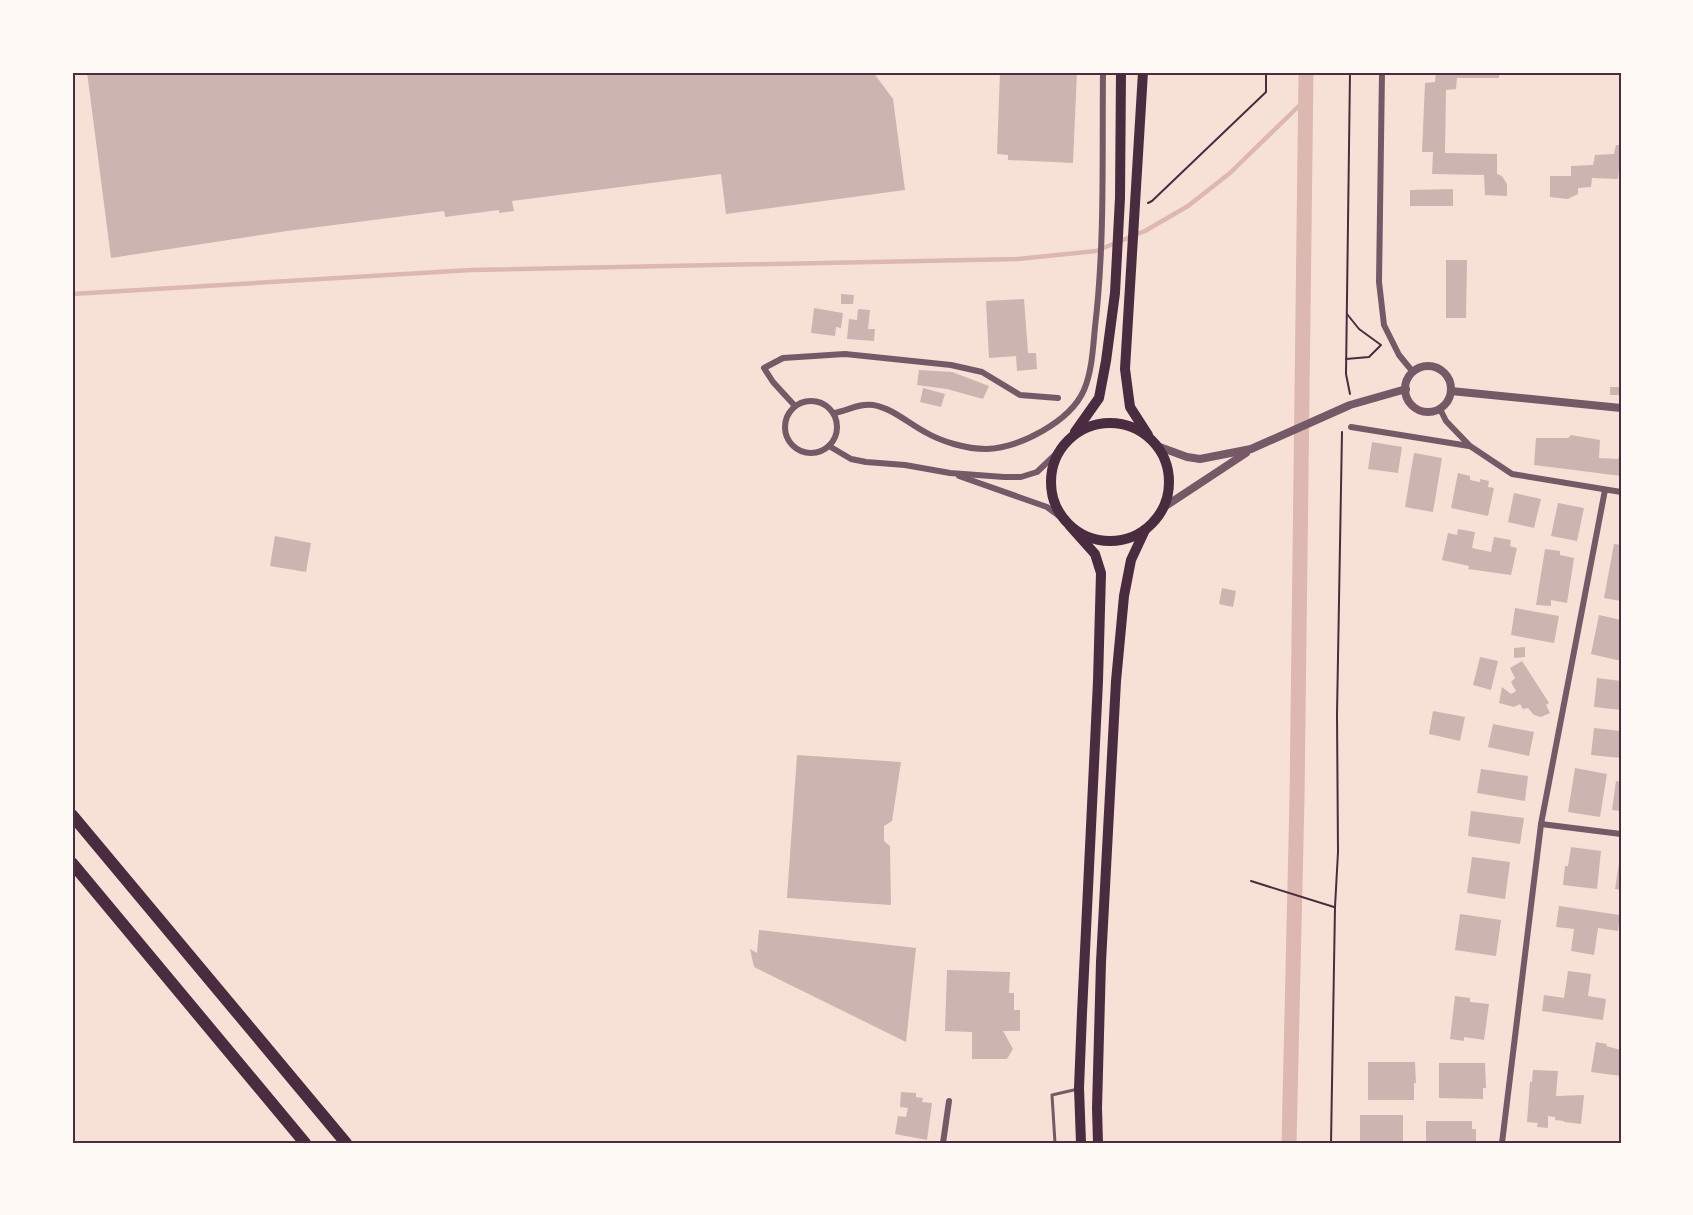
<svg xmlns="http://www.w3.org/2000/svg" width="1693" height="1215" font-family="Montserrat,sans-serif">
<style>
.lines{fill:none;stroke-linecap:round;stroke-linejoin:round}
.stream{stroke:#dcb8b0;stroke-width:4.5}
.canal{stroke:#dcb8b0;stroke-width:15}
.building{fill:#ccb4b1}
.path{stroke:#4a2c40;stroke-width:2}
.service{stroke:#755966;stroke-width:3}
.minor{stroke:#755966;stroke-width:6}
.tertiary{stroke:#755966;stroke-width:8}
.primary{stroke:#4a2c40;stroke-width:10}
.motorway{stroke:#4a2c40;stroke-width:12}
.neatline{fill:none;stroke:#4a2c40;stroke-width:2}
</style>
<rect width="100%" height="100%" fill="#f7e1d7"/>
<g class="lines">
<!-- stream -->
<path class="stream" d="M72 294 471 270 1018 259 1096 251 1145 231 1188 206 1230 173 1305 100"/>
<!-- canal -->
<path class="canal" d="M1289 1143 1297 798 1306 72"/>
</g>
<!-- building -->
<g class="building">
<path d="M87 72H635V74L652 72H873L893 99 905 190 726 214 721 174 512 201 514 211 499 213V210L445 217 444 211 287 231 111 258Z"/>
<path d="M1000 72H1077L1073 163 1008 160V155L997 154Z"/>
<path d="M1436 72H1499V78H1457L1456 89 1446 90 1445 153 1497 154V174L1502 176 1507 184V196L1485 195 1484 175 1432 174 1433 152H1422L1425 83 1435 82Z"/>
<path d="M1616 145H1621V168H1619L1618 179 1592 178 1591 187 1578 188V194L1568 199 1550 197V176H1571V166L1593 165 1595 155 1614 154Z"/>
<path d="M1453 189V206H1410V190Z"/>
<path d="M1446 260H1467L1466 318H1446Z"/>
<path d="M841 294 854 295 853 304H841Z"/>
<path d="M1024 299 1028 353H1036L1037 369 1017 371 1016 356 989 358 986 301Z"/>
<path d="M814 308 843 313 841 328 836 327 835 336 811 333Z"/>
<path d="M858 309 870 310 868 329H875L874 341 847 339 849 319 857 320Z"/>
<path d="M919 370 952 372 989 386 983 399 947 389 917 385Z"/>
<rect x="1610" y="387" width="10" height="8"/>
<path d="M923 388 945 394 941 407 920 402Z"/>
<path d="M1571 435 1600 440 1599 458 1618 459 1619 456H1621V476L1534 465 1536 438H1568Z"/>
<path d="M1372 442 1402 447 1398 473 1368 469Z"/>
<path d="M1414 453 1442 458 1433 512 1405 507Z"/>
<path d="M1458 473 1470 476V480L1480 482V479L1489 481 1488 487 1494 488 1488 516 1451 508Z"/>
<path d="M1514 493 1541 499 1534 528 1508 522Z"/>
<path d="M1558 503 1584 508 1577 541 1551 536Z"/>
<path d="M1458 529 1475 532 1472 548 1491 552 1494 537 1511 540 1510 546 1517 548 1511 575 1468 569 1469 566 1442 560 1448 533 1457 535Z"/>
<path d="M275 536 311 543 306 572 270 566Z"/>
<path d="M1614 544 1621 545V601L1604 598Z"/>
<path d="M1545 549 1560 551V555L1574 558 1567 603 1551 600V606L1536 605Z"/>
<path d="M1222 588 1236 591 1233 607 1219 604Z"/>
<path d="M1515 608 1559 616 1554 643 1511 635Z"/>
<path d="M1599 615 1621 620V661L1591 654Z"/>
<path d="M1525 647V657L1514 658V648Z"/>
<path d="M1480 657 1498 661 1491 690 1473 685Z"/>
<path d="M1522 661 1549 703 1546 705 1550 713 1541 717 1534 715 1528 708 1523 709 1520 704 1514 707 1499 703 1502 687 1511 694 1516 691 1511 682 1515 678 1510 668Z"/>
<path d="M1597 678 1621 681V710L1594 707Z"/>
<path d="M1433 711 1465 717 1460 741 1429 734Z"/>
<path d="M1493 724 1534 732 1529 756 1488 747Z"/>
<path d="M1594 728 1621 731V758L1591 755Z"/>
<path d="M797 755 901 762 892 821 884 826V841L890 846 891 905 787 898Z"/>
<path d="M1575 768 1607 774 1600 817 1568 812Z"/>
<path d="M1481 769 1528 776 1525 801 1477 793Z"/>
<path d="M1616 781 1621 782V811L1612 810Z"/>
<path d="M1471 811 1524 818 1520 844 1468 836Z"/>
<path d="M1571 847 1601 851 1597 889 1563 885 1565 866H1568Z"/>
<path d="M1472 857 1510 862 1505 899 1467 893Z"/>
<path d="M1620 857H1621V890L1615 889Z"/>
<path d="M1559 906 1620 915 1618 931 1598 928 1594 955 1571 951 1574 929 1556 927Z"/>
<path d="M1460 914 1501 920 1496 956 1455 950Z"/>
<path d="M759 930 916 948 906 1042 754 967 750 949 757 953Z"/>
<path d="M947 970 1010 972 1009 993H1014V1010H1020V1031H1003L1013 1049 1007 1059H972V1032L945 1031Z"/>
<path d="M1568 971 1591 974 1588 996 1606 999 1603 1020 1542 1011 1544 995 1564 998Z"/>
<path d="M1455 996 1470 998V1002L1489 1004 1484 1040 1464 1037V1041L1450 1039Z"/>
<path d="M1596 1042 1607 1044 1606 1046 1621 1050V1076L1591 1072Z"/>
<path d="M1368 1062H1415L1416 1083H1414V1100H1368Z"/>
<path d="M1439 1063H1485L1486 1088H1483V1099L1439 1098Z"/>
<path d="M1533 1070 1558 1071 1556 1096 1584 1095 1581 1124 1564 1122V1121L1555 1120V1117L1548 1116V1128L1537 1127 1538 1123 1527 1122 1530 1082H1532Z"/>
<path d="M901 1092 916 1093V1097L923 1098 922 1102 932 1103 927 1140 895 1134 898 1116 906 1117 908 1108 900 1107Z"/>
<rect x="1360" y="1115" width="43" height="28"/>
<path d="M1426 1121H1472V1129H1476V1143H1426Z"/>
</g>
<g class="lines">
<!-- path -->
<g class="path">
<path d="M1148 203 1152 201 1266 92V72"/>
<path d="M1346 359 1369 357 1381 345 1359 329 1347 314"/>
<path d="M1350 394 1346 374 1350 72"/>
<path d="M1251 881 1334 907"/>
<path d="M1331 1143 1335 907 1338 852 1337 714 1342 432"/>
</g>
<!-- service -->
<path class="service" d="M1055 1143 1052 1095 1078 1089"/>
<!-- minor -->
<g class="minor">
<path d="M1382 72 1379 282 1384 325 1399 355 1413 372"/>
<circle cx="811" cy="427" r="26"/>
<path d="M795 406 773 382 764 368 783 358 845 354 951 365 982 372 1020 395 1058 398"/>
<path d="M1440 409 1446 421 1470 446 1512 474 1621 492"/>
<path d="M834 413C848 411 858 403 873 405 892 408 908 423 925 432 942 442 967 449 986 449 1019 448 1070 422 1084 390 1092 371 1093 348 1095 327 1105 243 1102 157 1103 72"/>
<path d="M1351 427 1469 446"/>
<path d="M829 446 851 459 866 462 905 465 950 473 1004 477H1021L1037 472 1058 452"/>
<path d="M959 476 1047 507 1062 518"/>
<path d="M1541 824 1621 834"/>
<path d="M943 1143 949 1101"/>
<path d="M1502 1143 1541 824 1605 490"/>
</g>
<!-- tertiary -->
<g class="tertiary">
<circle cx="1428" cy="389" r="23"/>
<path d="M1451 391 1621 408"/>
<path d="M1157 446 1187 457 1200 459 1251 449 1350 405 1406 389"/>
<path d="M1164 507 1246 453"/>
</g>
<!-- primary -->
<g class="primary">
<path d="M1143 72 1125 369 1130 407 1148 435"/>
<circle cx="1110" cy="482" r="59"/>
<path d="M1075 432 1099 398 1106 361 1115 293 1120 198 1121 72"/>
<path d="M1070 526 1095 554 1101 573 1098 681 1082 1013 1079 1088 1081 1143"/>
<path d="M1098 1143 1097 1108 1101 962 1116 681 1124 596 1131 560 1145 530"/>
</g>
<!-- motorway -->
<g class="motorway">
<path d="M72 815 346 1143"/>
<path d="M72 863 305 1143"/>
</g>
</g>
<!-- border -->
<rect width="1693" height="1215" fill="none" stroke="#fffaf5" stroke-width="147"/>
<rect x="74" y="74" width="1546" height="1068" class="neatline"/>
</svg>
